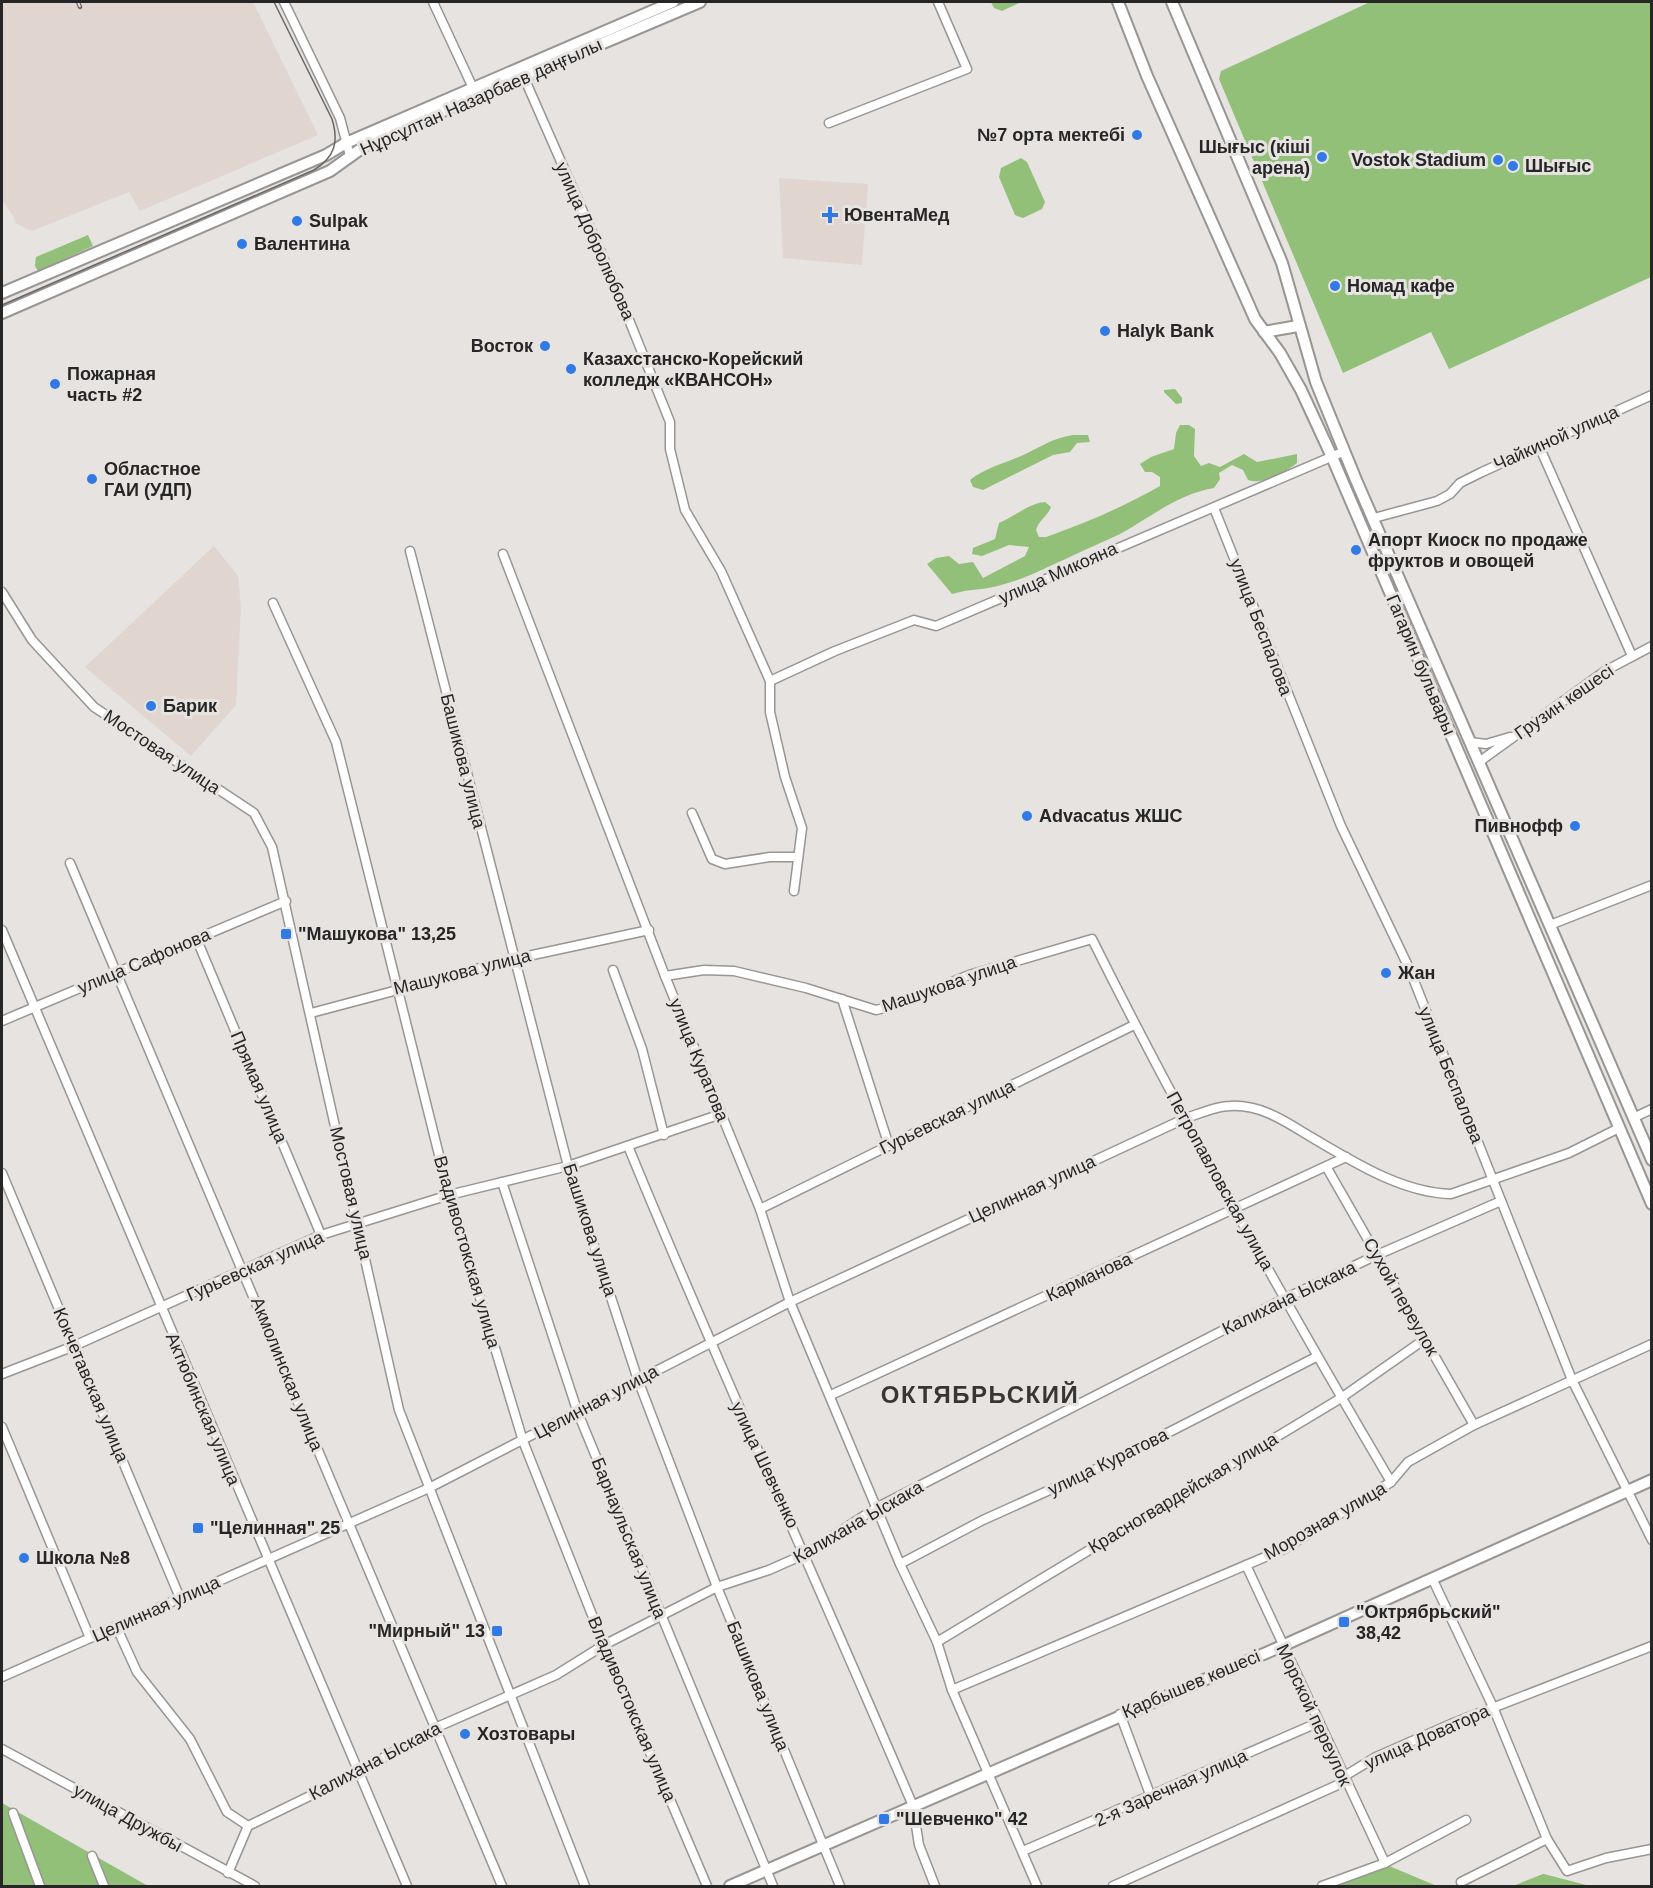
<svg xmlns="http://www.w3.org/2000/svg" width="1653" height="1888" font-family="Arial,sans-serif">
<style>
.built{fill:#e0d6cf}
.green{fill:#93c079}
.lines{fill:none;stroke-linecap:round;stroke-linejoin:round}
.minor-casing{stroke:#989593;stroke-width:11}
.major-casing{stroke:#989593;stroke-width:14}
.minor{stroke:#fff;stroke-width:8}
.major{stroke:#fff;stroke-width:10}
.tram{stroke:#696766;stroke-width:1.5}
.rail-casing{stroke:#696766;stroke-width:4.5}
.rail{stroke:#e6e3e1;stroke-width:2;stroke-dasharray:7;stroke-linecap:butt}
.poi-dot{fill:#317ae6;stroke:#e6e3e1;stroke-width:2}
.labels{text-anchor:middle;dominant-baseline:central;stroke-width:6;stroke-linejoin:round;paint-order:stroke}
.street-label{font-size:18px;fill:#272626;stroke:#e6e3e1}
.poi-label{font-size:18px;font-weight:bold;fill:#272626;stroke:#e6e3e1;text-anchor:start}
.district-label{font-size:24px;font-weight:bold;letter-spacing:1.5px;fill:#383634;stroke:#e6e3e1}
</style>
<rect width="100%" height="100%" fill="#e6e3e1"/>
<!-- built -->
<g class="built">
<path d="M2 2H253L318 135 140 211 129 192 32 231 15 223 14 217 2 200Z"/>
<path d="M779 178 868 184 862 265 783 258Z"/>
<path d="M214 546 238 576 241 607 236 705 191 756 85 667Z"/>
</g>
<!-- green -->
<g class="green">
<path d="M991 2H1021L1002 11 994 8Z"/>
<path d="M1370 2H1651V277L1449 369 1431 332 1343 373 1219 79 1221 71Z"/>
<path d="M1021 158 1027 162 1045 202 1042 209 1023 218 1015 215 999 177 1001 168Z"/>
<path d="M88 235 93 246 38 271 35 266 36 257Z"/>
<path d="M1175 389 1182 398V403L1176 404 1164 392V390Z"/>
<path d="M1180 425H1189L1195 429 1194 456 1201 466 1209 463 1220 467 1244 454 1257 462 1297 454V463C1284 473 1264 485 1248 480L1243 470 1232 465 1219 473 1220 479 1214 488C1178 494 1151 517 1120 534 1105 541 1089 548 1074 555 1047 567 1018 583 988 588 976 590 965 590 952 594L927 564 936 558 949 556 959 564 973 562 983 578 1025 556 1029 547 1009 545 982 556 972 554 973 548 995 539 999 523C1014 517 1029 503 1045 502L1051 507C1047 517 1039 520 1036 530L1039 537H1046C1086 523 1123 507 1160 486V477L1152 472H1145L1140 464 1151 457 1174 449 1176 433Z"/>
<path d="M1073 435H1088L1090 442 1077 443 1070 452 1053 455 983 490 973 487 970 480C985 468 1003 464 1021 456 1039 448 1052 438 1073 435Z"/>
<path d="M2 1803 148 1886H2Z"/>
<path d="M1382 1863 1437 1886H1320Z"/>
<path d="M1543 1874H1544L1590 1886H1513Z"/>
</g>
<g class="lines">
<defs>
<g id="minor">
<path d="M284 2 340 118 350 156"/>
<path d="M433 2 473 88"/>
<path d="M522 73 613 280 670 422V449L685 510 721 571 770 681V712L785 777 802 828 794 891"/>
<path d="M829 123 967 69 938 2"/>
<path d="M1539 446 1632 656"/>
<path d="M1214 508 1341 826 1409 968 1572 1380 1652 1540"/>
<path d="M1374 518 1437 501 1450 494 1460 483 1482 472 1652 395"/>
<path d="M410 551 568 1166 638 1380 717 1587 840 1886"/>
<path d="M503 554 665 976 760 1209 790 1302 900 1564 937 1642 952 1690 1037 1886"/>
<path d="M2 592 32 640 94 707 254 813 272 847 399 1410 585 1886"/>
<path d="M273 603 336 742 449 1195 523 1441 604 1645 707 1886"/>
<path d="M770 681 835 651 914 620 936 626 1345 451"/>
<path d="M1470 742 1486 744 1510 737"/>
<path d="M1479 762 1605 671 1652 646"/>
<path d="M692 813 712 859 725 864 770 857H797"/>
<path d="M70 863 502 1886"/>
<path d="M1550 925 1652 885"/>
<path d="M2 930 407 1886"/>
<path d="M197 940 321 1235"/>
<path d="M613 970 642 1049 664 1135"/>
<path d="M665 976 704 970 734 971 806 988 876 1010 893 1006 969 975 1092 939C1184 1124 1286 1304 1391 1482"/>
<path d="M842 999 889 1146"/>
<path d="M311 1013 514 959 649 930"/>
<path d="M2 1021 286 901"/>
<path d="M1633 1118 1652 1109"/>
<path d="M628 1146C719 1368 819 1585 913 1806L919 1845 935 1886"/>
<path d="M1327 1168 1474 1425"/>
<path d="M2 1173 180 1598"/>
<path d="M502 1182 578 1413 773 1886"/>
<path d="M760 1209 1134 1025"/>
<path d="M2 1374 74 1346 321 1235 449 1195 568 1166 721 1114"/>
<path d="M831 1395 1346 1157"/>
<path d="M2 1427 90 1638"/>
<path d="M900 1564 983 1520 1103 1466 1316 1357"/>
<path d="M1246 1565 1385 1863"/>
<path d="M1432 1578 1493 1707 1547 1839"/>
<path d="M116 1626 137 1672 190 1739 227 1812 248 1826"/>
<path d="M937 1642 1341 1398 1425 1339"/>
<path d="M2 1677 429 1488 790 1302 1186 1118C1199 1114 1216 1106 1230 1106 1261 1104 1286 1122 1311 1137 1352 1161 1402 1193 1451 1194L1569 1153 1619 1128"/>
<path d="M952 1690 1284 1549 1391 1482 1408 1462 1474 1425 1652 1344"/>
<path d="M1120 1714 1151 1797"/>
<path d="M2 1749 255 1886"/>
<path d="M13 1813 40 1886"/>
<path d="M1023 1851 1317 1723"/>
<path d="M92 1856 104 1886"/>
<path d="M228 1873 248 1826 357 1773 435 1728 556 1675 604 1645 717 1587 769 1570 805 1554 876 1508 1284 1299 1377 1255 1501 1201"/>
<path d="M1461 1882 1547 1839 1567 1871 1606 1858 1652 1849"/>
<path d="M1113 1886 1342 1783 1343 1777 1376 1757 1451 1724 1652 1646"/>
<path d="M1322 1886 1385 1863 1466 1820"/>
</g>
<g id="major">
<path d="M1118 2 1147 76 1255 319 1280 353 1301 390 1332 457 1652 1204"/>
<path d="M1172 2 1282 263 1316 382 1356 480 1652 1160"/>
<path d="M2 293 326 155 346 143 673 2"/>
<path d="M2 313 330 171 369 143 410 125 700 2"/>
<path d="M1264 332 1298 326"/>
<path d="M730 1886 1282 1646 1652 1480"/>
</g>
</defs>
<!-- minor casing -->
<use href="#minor" class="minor-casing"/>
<!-- major casing -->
<use href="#major" class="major-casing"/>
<!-- minor -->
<use href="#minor" class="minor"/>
<!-- major -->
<use href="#major" class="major"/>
<!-- tram -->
<path class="tram" d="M2 305 314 170C335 157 339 142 332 119L274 2"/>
<defs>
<path id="rail" d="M78 2 80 7"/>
</defs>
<!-- rail casing -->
<use href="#rail" class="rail-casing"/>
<!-- rail -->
<use href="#rail" class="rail"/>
</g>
<!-- markers -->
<g class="poi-dot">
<circle cx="1137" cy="135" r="6"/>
<circle cx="1322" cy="157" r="6"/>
<circle cx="1498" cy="160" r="6"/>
<circle cx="1513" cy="166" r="6"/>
<path d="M827 206h6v6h6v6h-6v6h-6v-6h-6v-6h6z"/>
<circle cx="297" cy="221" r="6"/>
<circle cx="242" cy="244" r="6"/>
<circle cx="1335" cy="286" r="6"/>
<circle cx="1105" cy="331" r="6"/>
<circle cx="545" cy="346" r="6"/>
<circle cx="571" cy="369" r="6"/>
<circle cx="55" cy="384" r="6"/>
<circle cx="92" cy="479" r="6"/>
<circle cx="1356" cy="550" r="6"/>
<circle cx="151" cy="706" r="6"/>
<circle cx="1027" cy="816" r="6"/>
<circle cx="1575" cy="826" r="6"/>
<rect x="280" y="928" width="12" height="12" rx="3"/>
<circle cx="1386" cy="973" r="6"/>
<rect x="192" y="1522" width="12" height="12" rx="3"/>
<circle cx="24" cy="1558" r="6"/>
<rect x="1338" y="1616" width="12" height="12" rx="3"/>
<rect x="491" y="1625" width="12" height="12" rx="3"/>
<circle cx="465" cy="1734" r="6"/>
<rect x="878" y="1813" width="12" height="12" rx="3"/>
</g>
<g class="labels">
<!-- street labels -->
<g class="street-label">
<text transform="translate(481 97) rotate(-24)">Нұрсұлтан Назарбаев даңғылы</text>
<text transform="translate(595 241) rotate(66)">улица Добролюбова</text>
<text transform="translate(1556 438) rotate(-24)">Чайкиной улица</text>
<text transform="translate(1058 573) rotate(-24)">улица Микояна</text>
<text transform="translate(1261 627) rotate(69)">улица Беспалова</text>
<text transform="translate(1421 665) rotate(67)">Гагарин бульвары</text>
<text transform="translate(1564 702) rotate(-35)">Грузин көшесі</text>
<text transform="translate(162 752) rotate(34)">Мостовая улица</text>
<text transform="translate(463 761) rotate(76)">Башикова улица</text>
<text transform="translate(144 961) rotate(-23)">улица Сафонова</text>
<text transform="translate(462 972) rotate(-14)">Машукова улица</text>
<text transform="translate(949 984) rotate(-19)">Машукова улица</text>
<text transform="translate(699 1060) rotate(68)">улица Куратова</text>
<text transform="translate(1451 1075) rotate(68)">улица Беспалова</text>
<text transform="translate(259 1087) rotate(67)">Прямая улица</text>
<text transform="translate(947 1117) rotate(-26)">Гурьевская улица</text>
<text transform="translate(1220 1181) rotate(61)">Петропавловская улица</text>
<text transform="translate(1032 1189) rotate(-25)">Целинная улица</text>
<text transform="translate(351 1193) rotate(77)">Мостовая улица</text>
<text transform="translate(590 1230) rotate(72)">Башикова улица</text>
<text transform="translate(467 1252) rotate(74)">Владивостокская улица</text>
<text transform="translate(255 1266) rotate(-24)">Гурьевская улица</text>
<text transform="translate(1089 1277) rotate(-25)">Карманова</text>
<text transform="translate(1401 1297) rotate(60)">Сухой переулок</text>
<text transform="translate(1289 1298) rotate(-26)">Калихана Ыскака</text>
<text transform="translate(287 1374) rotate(68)">Акмолинская улица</text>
<text transform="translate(91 1385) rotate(67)">Кокчетавская улица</text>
<text transform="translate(596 1402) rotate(-28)">Целинная улица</text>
<text transform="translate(203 1409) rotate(67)">Актюбинская улица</text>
<text transform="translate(1108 1462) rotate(-26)">улица Куратова</text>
<text transform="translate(765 1465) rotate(65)">улица Шевченко</text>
<text transform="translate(1183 1493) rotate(-31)">Красногвардейская улица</text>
<text transform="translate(1325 1521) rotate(-30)">Морозная улица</text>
<text transform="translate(858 1522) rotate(-30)">Калихана Ыскака</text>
<text transform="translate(629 1538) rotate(68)">Барнаульская улица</text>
<text transform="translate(156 1609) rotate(-24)">Целинная улица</text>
<text transform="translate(1191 1684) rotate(-23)">Қарбышев көшесі</text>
<text transform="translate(758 1686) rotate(68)">Башикова улица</text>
<text transform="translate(632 1709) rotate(67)">Владивостокская улица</text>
<text transform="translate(1314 1715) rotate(65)">Морской переулок</text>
<text transform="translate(1427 1737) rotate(-24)">улица Доватора</text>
<text transform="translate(375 1761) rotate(-28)">Калихана Ыскака</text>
<text transform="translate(1171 1788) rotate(-24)">2-я Заречная улица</text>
<text transform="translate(128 1818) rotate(29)">улица Дружбы</text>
</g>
<!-- poi labels -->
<g class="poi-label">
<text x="1125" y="135" text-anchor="end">№7 орта мектебі</text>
<text x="1310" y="147" text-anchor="end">Шығыс (кіші<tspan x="1310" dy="21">арена)</tspan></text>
<text x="1486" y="160" text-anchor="end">Vostok Stadium</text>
<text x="1525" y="166">Шығыс</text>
<text x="844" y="215">ЮвентаМед</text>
<text x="309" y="221">Sulpak</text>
<text x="254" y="244">Валентина</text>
<text x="1347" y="286">Номад кафе</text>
<text x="1117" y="331">Halyk Bank</text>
<text x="533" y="346" text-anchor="end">Восток</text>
<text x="583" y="359">Казахстанско-Корейский<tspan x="583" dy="21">колледж «КВАНСОН»</tspan></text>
<text x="67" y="374">Пожарная<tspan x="67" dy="21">часть #2</tspan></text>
<text x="104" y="469">Областное<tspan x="104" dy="21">ГАИ (УДП)</tspan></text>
<text x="1368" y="540">Апорт Киоск по продаже<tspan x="1368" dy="21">фруктов и овощей</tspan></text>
<text x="163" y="706">Барик</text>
<text x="1039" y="816">Advacatus ЖШС</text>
<text x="1563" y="826" text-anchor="end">Пивнофф</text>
<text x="298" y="934">"Машукова" 13,25</text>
<text x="1398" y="973">Жан</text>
<text x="210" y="1528">"Целинная" 25</text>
<text x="36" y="1558">Школа №8</text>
<text x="1356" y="1612">"Октрябрьский"<tspan x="1356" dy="21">38,42</tspan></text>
<text x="485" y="1631" text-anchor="end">"Мирный" 13</text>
<text x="477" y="1734">Хозтовары</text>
<text x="896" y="1819">"Шевченко" 42</text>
</g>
<!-- district labels -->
<g class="district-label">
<text x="980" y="1394">ОКТЯБРЬСКИЙ</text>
</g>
</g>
<!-- border -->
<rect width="1653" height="1888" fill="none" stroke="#272626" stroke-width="6"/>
</svg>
